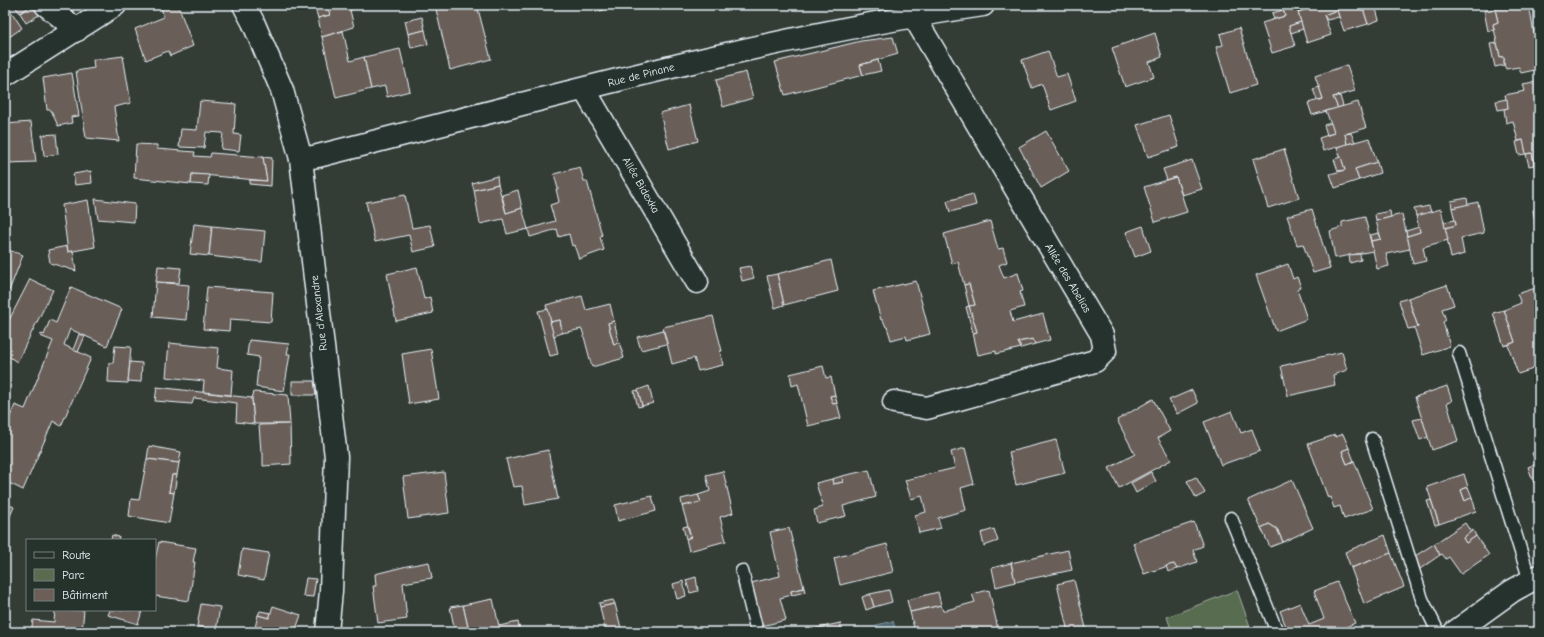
<svg xmlns="http://www.w3.org/2000/svg" width="1544" height="637" font-family="'Comic Neue',sans-serif">
<style>
.green{fill:#596c4f;stroke:#a0aea4}
.water{fill:#4a6670;stroke:#899ea6}
.building{fill:#6b5f58;stroke:#e8f1f8}
.lines{fill:none;stroke-linecap:round;stroke-linejoin:round}
.lane-casing{stroke:#e8f1f8;stroke-width:15}
.street-casing{stroke:#e8f1f8;stroke-width:25}
.lane{stroke:#26332d;stroke-width:12}
.street{stroke:#26332d;stroke-width:22}
.labels{text-anchor:middle;dominant-baseline:central;stroke-width:3;stroke-linejoin:round;paint-order:stroke}
.street-label{font-size:11px;fill:#e8f1f8;stroke:#26332d}
</style>
<rect width="100%" height="100%" fill="#343c36"/>
<filter id="ink" filterUnits="userSpaceOnUse"><feTurbulence type="fractalNoise" baseFrequency=".025" numOctaves="2"/><feDisplacementMap in="SourceGraphic" scale="8" xChannelSelector="R" yChannelSelector="G"/><feConvolveMatrix kernelMatrix="1 2 1 2 8 2 1 2 1" color-interpolation-filters="sRGB"/></filter>
<g filter="url(#ink)">
<!-- green -->
<path class="green" d="M1237 590 1252 632H1172L1167 617Z"/>
<!-- water -->
<path class="water" d="M893 621 896 632H878L877 625Z"/>
<!-- building -->
<g class="building">
<path d="M5 5H7L22 28 5 40Z"/>
<path d="M14 5H33L20 13Z"/>
<path d="M33 5H35L42 13 26 23 20 13Z"/>
<path d="M160 5H178L193 46 170 56 168 51 146 60 135 29 164 17Z"/>
<path d="M314 5H328L330 15 318 18Z"/>
<path d="M328 5H370L350 10 354 27 322 37 318 18 330 15Z"/>
<path d="M435 5H477L491 59 450 70Z"/>
<path d="M594 5H614L615 7 596 12Z"/>
<path d="M1282 5H1296L1301 22 1289 26 1295 46 1272 53 1262 23 1285 16Z"/>
<path d="M1298 5H1308L1309 9 1298 12 1296 6Z"/>
<path d="M1322 5H1335L1337 10 1324 15 1331 35 1307 43 1298 12Z"/>
<path d="M1335 5H1362L1368 24 1344 31Z"/>
<path d="M1362 5H1375L1379 20 1368 24Z"/>
<path d="M1500 5H1532V9L1530 10 1534 34 1539 33V69L1521 73 1519 67 1506 69 1504 65V57H1500L1493 24 1498 22 1495 9 1501 8Z"/>
<path d="M1495 9 1498 22 1493 24 1494 30 1488 31 1484 11Z"/>
<path d="M1283 10 1285 16 1274 19 1272 13Z"/>
<path d="M1337 10 1339 17 1327 20 1324 15Z"/>
<path d="M422 17 425 30 408 34 405 21Z"/>
<path d="M1301 22 1303 29 1291 33 1289 26Z"/>
<path d="M1239 28 1256 85 1230 93 1216 47 1223 45 1220 34Z"/>
<path d="M425 30 428 44 411 48 408 34Z"/>
<path d="M343 31 350 61 364 57 371 89 336 98 322 37Z"/>
<path d="M1155 33 1162 57 1149 62 1154 77 1125 87 1112 48Z"/>
<path d="M893 37 898 54 860 65 863 75 785 95 775 62 861 41Z"/>
<path d="M1497 43 1500 57H1504V65L1495 67 1490 44Z"/>
<path d="M400 49 410 91 387 97 385 86 371 89 364 57Z"/>
<path d="M1048 51 1057 77 1067 74 1076 101 1051 110 1042 84 1032 88 1022 60Z"/>
<path d="M123 56 131 103 114 107 119 141 86 138 76 71 94 68 93 60Z"/>
<path d="M878 60 881 71 863 75 860 65Z"/>
<path d="M1347 65 1355 91 1333 97 1338 108 1312 115 1308 103 1323 99 1315 76Z"/>
<path d="M746 72 753 98 723 107 716 80Z"/>
<path d="M72 73 79 116 71 117 72 123 58 126 51 110H47L43 78Z"/>
<path d="M1539 81V185L1532 153 1526 154 1523 140 1518 141 1513 121 1506 123 1504 109 1508 108 1505 95 1525 91 1523 84Z"/>
<path d="M1319 87 1323 99 1317 100 1313 89Z"/>
<path d="M1340 96 1343 106 1338 108 1333 97Z"/>
<path d="M1507 99 1508 108 1498 110 1496 101Z"/>
<path d="M200 101 236 104 234 134 241 135 239 151 221 149 223 133 206 132 204 148 179 147 181 129 197 130Z"/>
<path d="M1358 102 1366 128 1345 134 1347 144 1323 151 1319 138 1334 133 1326 111Z"/>
<path d="M689 105 698 141 669 149 660 113Z"/>
<path d="M1169 115 1179 147 1148 157 1137 125Z"/>
<path d="M31 122 36 162 7 163V159H5V124Z"/>
<path d="M1331 123 1334 133 1327 135 1324 125Z"/>
<path d="M1046 131 1069 171 1041 188 1019 147Z"/>
<path d="M1351 133 1355 142 1347 144 1345 134Z"/>
<path d="M56 134 58 154 44 156 42 135Z"/>
<path d="M1369 138 1377 162 1355 169 1359 180 1335 188 1330 174 1345 170 1337 147Z"/>
<path d="M1523 140 1526 154 1519 155 1516 142Z"/>
<path d="M136 144 157 145V149L195 152 194 156 210 157 211 153 263 157 267 181 192 174 191 184 134 178Z"/>
<path d="M1284 149 1299 198 1268 208 1253 159Z"/>
<path d="M1532 153 1534 165 1529 166 1526 154Z"/>
<path d="M263 157 272 158 271 186 249 184 250 180 267 181Z"/>
<path d="M1341 157 1345 170 1338 171 1334 159Z"/>
<path d="M1192 160 1202 189 1182 195 1176 177 1167 180 1163 169Z"/>
<path d="M1377 162 1380 173 1359 180 1355 169Z"/>
<path d="M580 167 584 181H587L602 235 600 237 604 250 579 259 574 245 572 246 569 234 559 237 557 229 530 237 528 229 507 234 503 219 480 224 474 190 498 184 506 213 522 208 528 229 555 221 550 205 559 202 556 189H558L554 174Z"/>
<path d="M91 171 92 183 75 185 73 174Z"/>
<path d="M192 174 209 175 208 185 191 184Z"/>
<path d="M497 176 498 184 474 190 472 183Z"/>
<path d="M1176 177 1187 212 1155 222 1144 187Z"/>
<path d="M518 190 522 208 506 213 502 195Z"/>
<path d="M973 194 976 205 950 212 947 201Z"/>
<path d="M405 195 412 228 430 225 435 247 413 252 409 235 375 242 366 202Z"/>
<path d="M1467 198 1468 205 1452 208 1451 201Z"/>
<path d="M95 199 135 204 134 222 98 219Z"/>
<path d="M88 200 95 247 68 252 62 205Z"/>
<path d="M1478 202 1484 233 1461 238 1464 254 1451 258 1445 228 1456 225 1452 208Z"/>
<path d="M1429 206 1431 212 1416 216 1414 209Z"/>
<path d="M1312 209 1330 268 1313 273 1303 244 1297 245 1287 216Z"/>
<path d="M1441 209 1448 240 1423 247 1426 261 1413 264 1407 236 1420 232 1416 216Z"/>
<path d="M1539 209V223L1535 224 1533 210Z"/>
<path d="M1390 211 1391 217 1376 221 1375 214Z"/>
<path d="M1402 214 1410 249 1386 254 1389 266 1377 269 1371 241 1381 239 1376 221Z"/>
<path d="M1365 217 1373 251 1335 258 1330 231 1342 227V222Z"/>
<path d="M1455 220 1456 225 1445 228 1444 222Z"/>
<path d="M990 221 998 249 1003 248 1007 262 999 265 1004 278 1018 273 1023 291 1020 292 1024 307 1010 311 1013 322 1043 314 1050 340 1035 344 1033 339 1018 342 1021 348 996 354V351L978 355 973 333 977 332 969 306 975 305 969 284 964 285 958 262 952 264 944 234Z"/>
<path d="M194 224 212 226 209 256 190 254Z"/>
<path d="M212 226 265 231 262 262 209 256Z"/>
<path d="M1143 226 1151 251 1135 257 1126 232Z"/>
<path d="M1419 227 1420 232 1407 236 1406 231Z"/>
<path d="M1379 233 1381 239 1371 241 1370 235Z"/>
<path d="M67 246 68 252 73 251 76 271 50 263 48 250Z"/>
<path d="M5 249 23 255 9 291 5 289Z"/>
<path d="M1360 254 1361 260 1350 263 1349 255Z"/>
<path d="M831 260 838 291 784 305 777 274Z"/>
<path d="M1288 264 1293 279 1297 277 1301 287 1297 289 1307 319 1276 331 1256 275Z"/>
<path d="M158 266 181 268 179 283 156 282Z"/>
<path d="M750 266 754 278 742 281 739 268Z"/>
<path d="M417 267 424 299 430 297 433 313 396 321 387 274Z"/>
<path d="M777 274 784 305 775 308 767 276Z"/>
<path d="M30 279 53 290 17 362 5 354V328Z"/>
<path d="M916 281 930 334 907 340 906 336 891 340 887 327H886L883 320H881L873 291Z"/>
<path d="M156 282 189 285 186 320 153 317Z"/>
<path d="M969 284 975 305 969 306 964 285Z"/>
<path d="M1447 285 1454 305 1442 309 1446 320 1443 322 1450 346 1423 355 1414 327H1418L1408 298Z"/>
<path d="M71 287 122 309 107 346 70 329 64 345 91 358 61 426 53 421 23 490 5 481V428L15 405 25 409 53 341 40 336 41 334 44 335 50 320 56 323Z"/>
<path d="M207 287 273 292 271 322 230 319 229 331 203 329Z"/>
<path d="M1539 287V322L1536 323 1539 335 1535 337 1539 347V367L1518 374 1508 345 1515 342 1504 310 1521 303 1517 294Z"/>
<path d="M582 296 586 310 610 304 614 321 608 323 614 345 619 342 624 358 592 367 582 329 562 333 560 320 550 322 546 305Z"/>
<path d="M1408 298 1418 327 1408 329 1399 301Z"/>
<path d="M969 306 977 332 973 333 966 307Z"/>
<path d="M548 309 558 354 550 356 538 311Z"/>
<path d="M1504 310 1515 342 1504 346 1493 313Z"/>
<path d="M713 316 722 351H720L723 365 698 371 694 358 672 364 663 327Z"/>
<path d="M560 320 562 333 554 336 550 322Z"/>
<path d="M614 321 619 342 614 345 608 323Z"/>
<path d="M663 330 667 344 641 350 637 337Z"/>
<path d="M79 334 85 336 78 352 73 350Z"/>
<path d="M1033 339 1035 344 1021 348 1018 342Z"/>
<path d="M249 340 289 344 287 354H290L284 391 256 387 259 357 247 355Z"/>
<path d="M169 343 219 348 217 368 233 370 231 395 203 392 204 381 166 377Z"/>
<path d="M115 346 131 347 128 383 108 382 109 363H113Z"/>
<path d="M431 349 439 399 409 404 402 354Z"/>
<path d="M1342 352 1347 370 1333 375 1335 385 1288 396 1281 366Z"/>
<path d="M5 359 9 361 5 373Z"/>
<path d="M130 362 142 363 141 382 128 381Z"/>
<path d="M823 366 826 378 831 377 835 395 830 396 833 404 837 403 841 418 808 426 798 384 792 386 790 374Z"/>
<path d="M292 381H314L316 395H292Z"/>
<path d="M649 386 653 403 642 406 638 390Z"/>
<path d="M1447 386 1452 401 1447 403 1458 441 1432 450 1415 397Z"/>
<path d="M157 387 252 398 254 424 236 422 237 403 194 398 192 404 155 401Z"/>
<path d="M638 390 642 406 638 407 634 391Z"/>
<path d="M1192 390 1198 403 1177 414 1169 400Z"/>
<path d="M254 392 288 395 290 424H254L252 398Z"/>
<path d="M835 395 837 403 833 404 830 396Z"/>
<path d="M1153 399 1170 431 1158 438 1171 460 1119 488 1109 468 1135 454 1117 420Z"/>
<path d="M1232 411 1241 433 1252 429 1260 451 1221 465 1204 422Z"/>
<path d="M1422 418 1428 437 1420 440 1413 420Z"/>
<path d="M290 424 291 464 263 466V453L261 452 259 425Z"/>
<path d="M1343 434 1349 448 1342 451 1347 464 1354 461 1373 509 1344 519 1340 506 1334 508 1330 497 1328 498 1308 444 1335 435 1336 437Z"/>
<path d="M1056 440 1065 473 1016 485 1009 452Z"/>
<path d="M149 446 181 452 179 463 147 459Z"/>
<path d="M965 448 974 484 961 488 966 510 938 518 941 528 919 533 915 515 926 512 922 496 911 499 905 480 955 468 951 452Z"/>
<path d="M1349 448 1354 461 1347 464 1342 451Z"/>
<path d="M548 450 558 499 525 505 522 486 513 487 506 459Z"/>
<path d="M1539 451V472L1532 453Z"/>
<path d="M147 459 179 463 177 475H172L169 492 174 493 169 523 129 516 131 499 139 500Z"/>
<path d="M1536 464 1539 472V481L1534 483 1528 467Z"/>
<path d="M869 470 876 497 843 506 846 516 817 523 814 510 823 507 816 483 832 479 833 484 843 482 842 476Z"/>
<path d="M723 471 733 513 720 517 726 541 689 551 686 539 691 537 682 506 701 502 698 495 710 491 706 475Z"/>
<path d="M444 472 449 513 408 519 403 477Z"/>
<path d="M1151 472 1156 481 1136 493 1131 483Z"/>
<path d="M1464 474 1468 487 1461 490 1465 501 1472 497 1476 511 1439 524 1427 487Z"/>
<path d="M172 475H177L174 493 169 492Z"/>
<path d="M842 476 843 482 833 484 832 479Z"/>
<path d="M1196 477 1205 493 1196 498 1187 481Z"/>
<path d="M1292 480 1313 528 1283 542 1277 529 1269 524 1261 528 1248 500Z"/>
<path d="M1468 487 1472 497 1465 501 1461 490Z"/>
<path d="M698 495 701 502 682 506 681 499Z"/>
<path d="M652 496 656 511 618 521 615 505Z"/>
<path d="M1431 500 1439 524 1435 525 1427 501Z"/>
<path d="M5 503 14 507 7 523 5 522Z"/>
<path d="M1194 522 1203 546 1193 550 1197 562 1177 569 1174 564 1144 574 1133 543Z"/>
<path d="M1465 523 1471 532 1463 538 1466 543 1476 536 1489 555 1461 574 1449 557 1446 559 1442 554 1440 555 1434 544Z"/>
<path d="M1269 524 1277 529 1283 542 1270 547 1261 528Z"/>
<path d="M687 526 691 537 686 539 683 527Z"/>
<path d="M789 528 804 588 791 591 792 595 780 598 786 620 762 626 751 583 780 576 770 532Z"/>
<path d="M994 529 998 541 984 546 981 533Z"/>
<path d="M1473 530 1476 536 1466 543 1463 538Z"/>
<path d="M112 535 119 537 118 540H111Z"/>
<path d="M1385 535 1391 553 1351 568 1345 552Z"/>
<path d="M159 542 196 548 193 562H195L189 601 155 596V560Z"/>
<path d="M887 544 893 572 840 585 834 558Z"/>
<path d="M1434 544 1440 555 1420 569 1415 556Z"/>
<path d="M242 549 269 553 264 580 238 575Z"/>
<path d="M1068 550 1072 570 1015 582 1011 563Z"/>
<path d="M1391 553 1404 587 1364 604 1351 568Z"/>
<path d="M429 562 432 578 403 583 407 619 378 623 373 586H376L375 574 407 566Z"/>
<path d="M1011 563 1015 582 996 587 992 568Z"/>
<path d="M1174 564 1177 569 1168 572 1166 566Z"/>
<path d="M696 577 698 591 690 593 686 580Z"/>
<path d="M306 578 316 579 313 597 303 596Z"/>
<path d="M1074 580 1087 632H1068L1057 584Z"/>
<path d="M683 581 686 596 677 599 673 584Z"/>
<path d="M1337 582 1355 623 1346 627 1348 632H1288L1280 611 1300 603 1309 625 1324 619 1314 591Z"/>
<path d="M804 588 805 592 792 595 791 591Z"/>
<path d="M889 590 892 602 874 607 870 594Z"/>
<path d="M989 590 998 629 988 632H915L910 612 941 605 943 611 975 602 972 594Z"/>
<path d="M938 592 941 605 910 612 907 600Z"/>
<path d="M870 594 874 607 866 610 862 597Z"/>
<path d="M493 599 499 626 518 622 520 632H469L463 605Z"/>
<path d="M613 600 615 604 600 607 599 603Z"/>
<path d="M201 604 220 607 216 631 197 626Z"/>
<path d="M615 604 622 632H610L609 629 605 630 600 607Z"/>
<path d="M463 605 469 632H455L450 607Z"/>
<path d="M273 606 301 615 295 632H254L258 615 269 618Z"/>
<path d="M55 610H84L82 632H31L33 620 54 622Z"/>
<path d="M110 610H137L142 611 138 624 108 615Z"/>
<path d="M260 611 271 613 269 618 258 615Z"/>
<path d="M840 623 842 632H800Z"/>
</g>
<g class="lines">
<defs>
<g id="lane">
<path d="M1459 353 1530 581"/>
<path d="M1372 439 1422 599 1438 632"/>
<path d="M1231 518 1277 632"/>
<path d="M742 571 757 632"/>
</g>
<g id="street">
<path d="M46 5 77 30"/>
<path d="M244 5 253 22 282 90 301 159 336 457 331 591 327 632"/>
<path d="M5 75 115 5"/>
<path d="M584 89 697 282"/>
<path d="M301 159 318 156C538 101 759 38 983 5"/>
<path d="M894 402 927 408 1095 361 1105 351 1102 335 913 15"/>
<path d="M1455 632 1512 591 1539 576"/>
</g>
</defs>
<!-- lane casing -->
<use href="#lane" class="lane-casing"/>
<!-- street casing -->
<use href="#street" class="street-casing"/>
<!-- lane -->
<use href="#lane" class="lane"/>
<!-- street -->
<use href="#street" class="street"/>
</g>
</g>
<g class="labels">
<!-- street labels -->
<g class="street-label">
<text transform="translate(641 75) rotate(-14)">Rue de Pinane</text>
<text transform="translate(641 185) rotate(60)">Allée Bidexka</text>
<text transform="translate(1068 278) rotate(59)">Allée des Abelias</text>
<text transform="translate(319 313) rotate(-97)">Rue d'Alexandre</text>
</g>
</g>
<!-- margin -->
<rect width="1544" height="637" fill="none" stroke="#26332d" stroke-width="20"/>
<rect x="10" y="10" width="1524" height="617" fill="none" stroke="#e8f1f8" stroke-width="1.5" filter="url(#ink)"/>
<!-- legend -->
<rect x="26" y="539" width="130" height="72" fill="#26332d" stroke="#747f7e"/>
<rect x="34" y="552" width="20" height="6" fill="#26332d" stroke="#747f7e"/>
<text x="62" y="559" font-size="12" fill="#e8f1f8">Route</text>
<rect x="34" y="569" width="20" height="12" fill="#596c4f" stroke="#747f7e"/>
<text x="62" y="579" font-size="12" fill="#e8f1f8">Parc</text>
<rect x="34" y="589" width="20" height="12" fill="#6b5f58" stroke="#747f7e"/>
<text x="62" y="599" font-size="12" fill="#e8f1f8">Bâtiment</text>
</svg>
